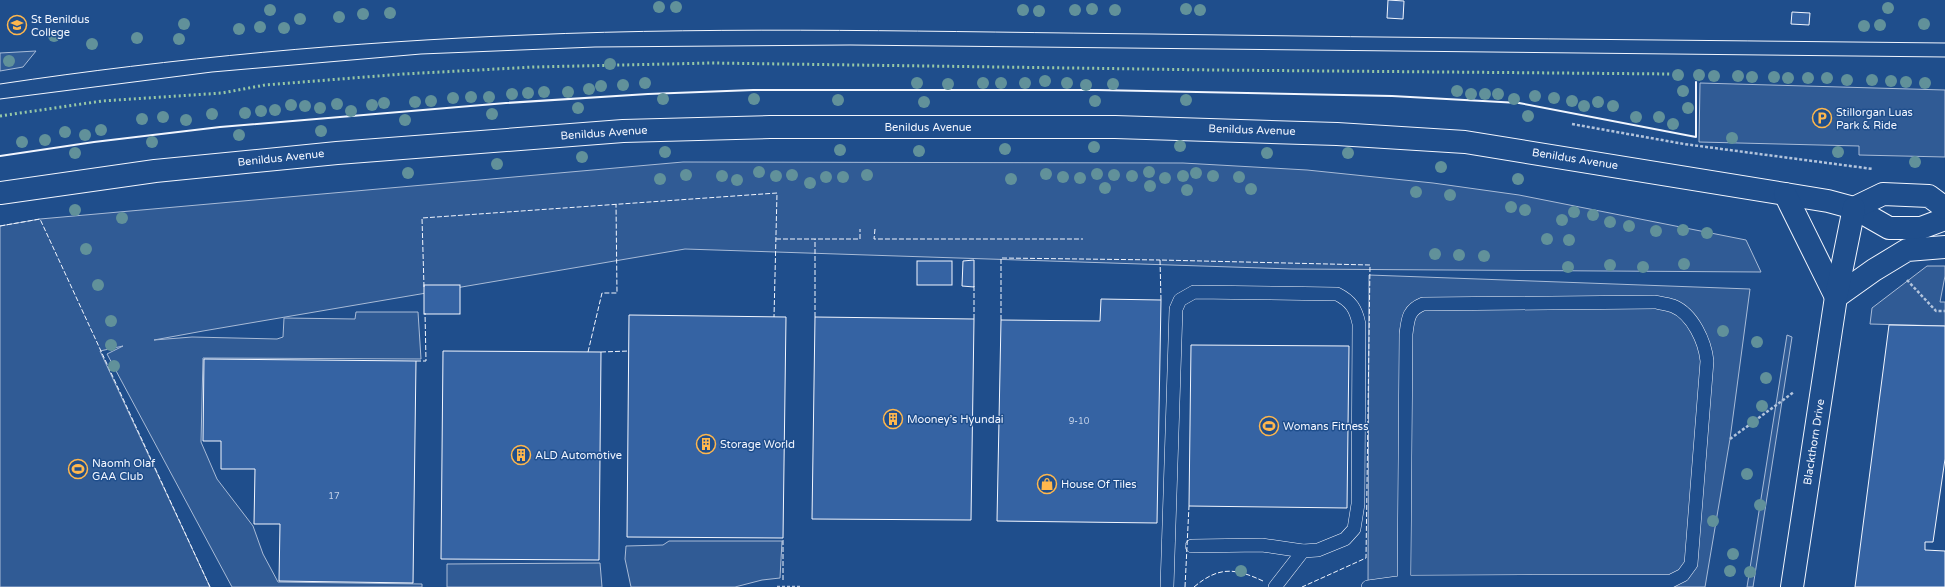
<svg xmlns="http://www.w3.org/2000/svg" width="1945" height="587" font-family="'Varela Round',sans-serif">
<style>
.built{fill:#305b95;stroke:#a8bbd7}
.building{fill:#3563a3;stroke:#f2f6ff}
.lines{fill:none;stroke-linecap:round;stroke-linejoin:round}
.lane-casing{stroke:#f2f6ff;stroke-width:14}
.secondary-casing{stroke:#f2f6ff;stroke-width:24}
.path{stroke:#b3c4dc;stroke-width:2.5;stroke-dasharray:3 2;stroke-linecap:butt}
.lane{stroke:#1f4e8c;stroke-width:13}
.secondary{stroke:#1f4e8c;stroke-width:22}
.tram{stroke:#f2f6ff;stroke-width:1}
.hedge{stroke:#97c8a6;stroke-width:3;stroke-dasharray:2 3;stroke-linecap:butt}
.fence{stroke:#f2f6ff;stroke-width:1;stroke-dasharray:5 2;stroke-linecap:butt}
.wall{stroke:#f2f6ff;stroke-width:2}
.tree{fill:#61919a}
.labels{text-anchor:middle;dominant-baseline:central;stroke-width:3;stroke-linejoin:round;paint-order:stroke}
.number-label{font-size:9px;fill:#c3d1e8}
.poi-label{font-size:11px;fill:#f2f6ff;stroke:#1f4e8c;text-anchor:start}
.street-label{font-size:11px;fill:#f2f6ff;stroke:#1f4e8c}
</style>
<rect width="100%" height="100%" fill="#1f4e8c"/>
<!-- built -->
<g class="built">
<path d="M36 51 23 67 0 71V53Z"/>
<path d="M1700 83 1945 90V157L1859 155V146L1699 142Z"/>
<path d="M683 162 1183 163 1307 170 1433 183 1519 195 1746 240 1761 272 1292 269 685 249 203 331 154 340 192 337 277 339 283 337 284 318 355 319 356 312H418L421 359 203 358 201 442 217 479 253 526 263 554 278 582 422 584V587H232L107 354 123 346 100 351 210 587H0V226L40 219Z"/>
<path d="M1927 266H1945V276L1940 302H1945V326L1870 324 1872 308Z"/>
<path d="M1369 275 1750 289 1730 439 1705 587H1368Z"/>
<path d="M1787 335 1792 337 1753 587H1747Z"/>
<path d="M669 541H782L780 578 762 580 735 587H631L625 559 626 546 663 545Z"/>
<path d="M600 563 602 587H447V564Z"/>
</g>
<!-- building -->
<g class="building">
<path d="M1388 0 1404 1 1403 19 1387 18Z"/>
<path d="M1792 12 1810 13 1809 25 1791 24Z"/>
<path d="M974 260V287L962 286 963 261Z"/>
<rect x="917" y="261" width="35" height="24"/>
<rect x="424" y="285" width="36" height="29"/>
<path d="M1101 299 1161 300 1157 523 997 521 1001 320 1100 321Z"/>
<path d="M629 315 786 317 783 538 627 537Z"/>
<path d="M815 317 974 319 971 520 812 519Z"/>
<path d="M1889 325 1945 326V459L1933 542H1925V550L1945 551V587H1855Z"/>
<path d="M1191 345 1349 346 1347 508 1189 506Z"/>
<path d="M443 351 601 352 599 560 441 559Z"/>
<path d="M204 359 416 361 413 583 279 581 280 524H254L255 469H221V441H203Z"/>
</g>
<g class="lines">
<defs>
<g id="lane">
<path d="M1167 587 1176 309 1180 300 1194 292 1337 294C1351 301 1356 309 1359 324L1358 504 1354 529 1345 539 1318 550 1303 551 1262 545 1192 546"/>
<path d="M1275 587 1303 551"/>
<path d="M1368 587 1404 582 1671 581 1683 575 1691 564 1707 361C1705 342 1693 314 1673 306 1668 304 1660 303 1655 302L1423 304C1408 310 1408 319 1406 334L1404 582"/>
</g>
<g id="secondary">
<path d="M0 193 155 171 337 153 623 131 770 127H1115L1337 134 1465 142 1828 201 1854 208 1889 228H1921L1945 219"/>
<path d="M1785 194 1836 297"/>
<path d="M1854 208 1883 194 1929 196 1945 208"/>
<path d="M1836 297 1874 270 1907 250 1945 247"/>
<path d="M1792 587 1836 297 1854 208"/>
</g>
</defs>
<!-- lane casing -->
<use href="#lane" class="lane-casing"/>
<!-- secondary casing -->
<use href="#secondary" class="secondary-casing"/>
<!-- path -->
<g class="path">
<path d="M1572 124 1684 144 1873 169"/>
<path d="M1907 280 1936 311H1945"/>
<path d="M1730 439 1794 392"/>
<path d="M777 587H802"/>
</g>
<!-- lane -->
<use href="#lane" class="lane"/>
<!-- secondary -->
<use href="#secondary" class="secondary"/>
<!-- tram -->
<g class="tram">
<path d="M0 84C174 58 350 42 526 35 735 26 944 32 1152 34 1417 38 1681 40 1945 43"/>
<path d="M0 99 212 72 421 54 595 47 850 45 1945 57"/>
</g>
<!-- hedge -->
<path class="hedge" d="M0 116 102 101 222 93 265 85 403 74 534 67 711 63 1214 70 1672 74"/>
<!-- fence -->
<g class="fence">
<path d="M0 226 40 219 210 587"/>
<path d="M875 229 874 239H1083"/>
<path d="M776 239H860V229"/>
<path d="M424 287 422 218 777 193 774 317"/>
<path d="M1161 300 1160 260 1370 265 1366 558 1302 587"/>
<path d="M815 317V239"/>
<path d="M974 319V285"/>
<path d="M1001 320V258L1160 260"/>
<path d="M588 352 602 293H617L616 204"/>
<path d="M601 352 629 351"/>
<path d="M416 361H426L425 313"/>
<path d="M783 580V538"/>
<path d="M1185 587 1189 506"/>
<path d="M1194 587C1219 566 1235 568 1263 581"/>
</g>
<!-- wall -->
<path class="wall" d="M0 156 94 142 220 127 506 103 648 94 753 90H1097L1392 96 1519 103 1696 137V82"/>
</g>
<!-- trees -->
<g class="tree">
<circle cx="659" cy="7" r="6"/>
<circle cx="676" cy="7" r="6"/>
<circle cx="1888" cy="8" r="6"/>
<circle cx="1092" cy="9" r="6"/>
<circle cx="1186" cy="9" r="6"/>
<circle cx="270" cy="10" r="6"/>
<circle cx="1023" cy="10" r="6"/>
<circle cx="1075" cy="10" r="6"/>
<circle cx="1115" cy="10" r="6"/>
<circle cx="1200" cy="10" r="6"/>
<circle cx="1039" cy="11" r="6"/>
<circle cx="390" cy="13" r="6"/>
<circle cx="363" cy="14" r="6"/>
<circle cx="339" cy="17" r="6"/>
<circle cx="300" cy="19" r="6"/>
<circle cx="184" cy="24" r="6"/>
<circle cx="1924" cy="24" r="6"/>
<circle cx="1880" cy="25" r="6"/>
<circle cx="1864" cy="26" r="6"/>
<circle cx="260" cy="27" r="6"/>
<circle cx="284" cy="28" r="6"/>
<circle cx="239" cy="29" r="6"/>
<circle cx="54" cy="36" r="6"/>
<circle cx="137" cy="38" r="6"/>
<circle cx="179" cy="39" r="6"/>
<circle cx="92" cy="44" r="6"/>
<circle cx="9" cy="61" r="6"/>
<circle cx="610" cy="64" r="6"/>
<circle cx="1678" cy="75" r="6"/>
<circle cx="1699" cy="75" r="6"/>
<circle cx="1714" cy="76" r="6"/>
<circle cx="1738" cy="76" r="6"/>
<circle cx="1752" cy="77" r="6"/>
<circle cx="1774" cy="77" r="6"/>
<circle cx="1788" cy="78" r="6"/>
<circle cx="1808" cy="78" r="6"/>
<circle cx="1827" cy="78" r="6"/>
<circle cx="1847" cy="80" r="6"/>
<circle cx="1872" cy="80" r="6"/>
<circle cx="1045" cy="81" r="6"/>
<circle cx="1891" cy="81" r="6"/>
<circle cx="1906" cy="82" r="6"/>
<circle cx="645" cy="83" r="6"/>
<circle cx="917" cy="83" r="6"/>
<circle cx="983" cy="83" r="6"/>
<circle cx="1001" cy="83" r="6"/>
<circle cx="1025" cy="83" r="6"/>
<circle cx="1067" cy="83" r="6"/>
<circle cx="1925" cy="83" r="6"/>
<circle cx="948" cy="84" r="6"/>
<circle cx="1113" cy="84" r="6"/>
<circle cx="623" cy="85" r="6"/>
<circle cx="1086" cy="85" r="6"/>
<circle cx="601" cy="86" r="6"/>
<circle cx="589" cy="89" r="6"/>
<circle cx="1457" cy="91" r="6"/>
<circle cx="1683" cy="91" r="6"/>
<circle cx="544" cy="92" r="6"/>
<circle cx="568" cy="92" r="6"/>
<circle cx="528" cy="93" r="6"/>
<circle cx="512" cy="94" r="6"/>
<circle cx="1471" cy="94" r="6"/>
<circle cx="1485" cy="94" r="6"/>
<circle cx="1498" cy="94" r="6"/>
<circle cx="1535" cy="96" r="6"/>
<circle cx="471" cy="97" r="6"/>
<circle cx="489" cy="97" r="6"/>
<circle cx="453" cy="98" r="6"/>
<circle cx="1554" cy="98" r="6"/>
<circle cx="663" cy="99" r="6"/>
<circle cx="754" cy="99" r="6"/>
<circle cx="1514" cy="99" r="6"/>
<circle cx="838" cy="100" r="6"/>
<circle cx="1186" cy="100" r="6"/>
<circle cx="431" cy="101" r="6"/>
<circle cx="1095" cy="101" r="6"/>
<circle cx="1572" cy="101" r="6"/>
<circle cx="415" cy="102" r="6"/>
<circle cx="924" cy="102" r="6"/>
<circle cx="1598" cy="102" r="6"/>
<circle cx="384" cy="103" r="6"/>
<circle cx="337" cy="104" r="6"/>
<circle cx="291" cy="105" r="6"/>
<circle cx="372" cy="105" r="6"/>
<circle cx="305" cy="106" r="6"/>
<circle cx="1584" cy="106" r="6"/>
<circle cx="1613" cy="106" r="6"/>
<circle cx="320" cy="108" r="6"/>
<circle cx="578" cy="108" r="6"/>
<circle cx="1688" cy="108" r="6"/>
<circle cx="275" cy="110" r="6"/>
<circle cx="261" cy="111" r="6"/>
<circle cx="351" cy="111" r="6"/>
<circle cx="245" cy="113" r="6"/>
<circle cx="212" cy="114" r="6"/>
<circle cx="492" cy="114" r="6"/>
<circle cx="1528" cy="116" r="6"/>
<circle cx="163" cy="117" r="6"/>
<circle cx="1636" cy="117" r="6"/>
<circle cx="1659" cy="117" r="6"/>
<circle cx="142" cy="119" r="6"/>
<circle cx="186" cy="120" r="6"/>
<circle cx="405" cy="120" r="6"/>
<circle cx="1673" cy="124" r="6"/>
<circle cx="101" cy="130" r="6"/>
<circle cx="321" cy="131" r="6"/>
<circle cx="65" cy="132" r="6"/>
<circle cx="85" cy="135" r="6"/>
<circle cx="239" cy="135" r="6"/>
<circle cx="1732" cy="138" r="6"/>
<circle cx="45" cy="140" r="6"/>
<circle cx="22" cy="142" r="6"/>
<circle cx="152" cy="142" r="6"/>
<circle cx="1180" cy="146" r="6"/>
<circle cx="1094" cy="147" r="6"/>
<circle cx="1005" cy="149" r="6"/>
<circle cx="840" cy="150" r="6"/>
<circle cx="919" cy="151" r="6"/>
<circle cx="665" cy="152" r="6"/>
<circle cx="1838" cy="152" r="6"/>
<circle cx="75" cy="153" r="6"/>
<circle cx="1267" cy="153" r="6"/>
<circle cx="1348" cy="153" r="6"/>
<circle cx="582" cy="157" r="6"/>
<circle cx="1915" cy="162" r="6"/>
<circle cx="497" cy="164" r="6"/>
<circle cx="1441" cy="167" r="6"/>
<circle cx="759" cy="172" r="6"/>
<circle cx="1149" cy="172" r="6"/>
<circle cx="408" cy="173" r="6"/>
<circle cx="1196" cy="173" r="6"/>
<circle cx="1046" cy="174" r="6"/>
<circle cx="1097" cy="174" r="6"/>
<circle cx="686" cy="175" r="6"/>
<circle cx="792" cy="175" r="6"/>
<circle cx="867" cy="175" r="6"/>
<circle cx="1114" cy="175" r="6"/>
<circle cx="722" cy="176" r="6"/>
<circle cx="776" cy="176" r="6"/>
<circle cx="1132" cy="176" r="6"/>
<circle cx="1183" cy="176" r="6"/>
<circle cx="1213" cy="176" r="6"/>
<circle cx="826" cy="177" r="6"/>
<circle cx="843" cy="177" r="6"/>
<circle cx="1063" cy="177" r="6"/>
<circle cx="1239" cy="177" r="6"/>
<circle cx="1080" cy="178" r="6"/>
<circle cx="1165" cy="178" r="6"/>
<circle cx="660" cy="179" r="6"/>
<circle cx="1011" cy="179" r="6"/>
<circle cx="1518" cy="179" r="6"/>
<circle cx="737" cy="180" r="6"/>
<circle cx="810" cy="183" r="6"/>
<circle cx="1150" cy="186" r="6"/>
<circle cx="1105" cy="188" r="6"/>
<circle cx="1251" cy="189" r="6"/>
<circle cx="1187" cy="190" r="6"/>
<circle cx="1416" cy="192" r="6"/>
<circle cx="1450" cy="195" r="6"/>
<circle cx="1511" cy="207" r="6"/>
<circle cx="75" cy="210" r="6"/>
<circle cx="1525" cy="210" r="6"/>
<circle cx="1574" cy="212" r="6"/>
<circle cx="1593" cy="215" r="6"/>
<circle cx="122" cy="218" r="6"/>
<circle cx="1562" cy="220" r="6"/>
<circle cx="1610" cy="222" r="6"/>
<circle cx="1629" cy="226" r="6"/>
<circle cx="1683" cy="230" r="6"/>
<circle cx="1656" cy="231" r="6"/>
<circle cx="1707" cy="233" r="6"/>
<circle cx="1547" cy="239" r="6"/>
<circle cx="1569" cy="240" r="6"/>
<circle cx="86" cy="249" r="6"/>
<circle cx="1435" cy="254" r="6"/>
<circle cx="1459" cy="255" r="6"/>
<circle cx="1484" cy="256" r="6"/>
<circle cx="1684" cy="264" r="6"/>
<circle cx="1610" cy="265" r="6"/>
<circle cx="1568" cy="267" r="6"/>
<circle cx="1643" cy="267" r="6"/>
<circle cx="98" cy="285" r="6"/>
<circle cx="111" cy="321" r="6"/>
<circle cx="1723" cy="331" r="6"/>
<circle cx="1757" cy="342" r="6"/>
<circle cx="111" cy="345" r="6"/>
<circle cx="114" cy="366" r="6"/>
<circle cx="1766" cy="378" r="6"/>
<circle cx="1762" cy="406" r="6"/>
<circle cx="1753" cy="422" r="6"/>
<circle cx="1747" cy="474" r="6"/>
<circle cx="1760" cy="505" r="6"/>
<circle cx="1713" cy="521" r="6"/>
<circle cx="1733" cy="554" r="6"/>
<circle cx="1241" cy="571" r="6"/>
<circle cx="1730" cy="571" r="6"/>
<circle cx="1750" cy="572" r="6"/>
</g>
<!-- icons -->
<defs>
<symbol id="school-ring" viewBox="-11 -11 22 22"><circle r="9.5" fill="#1f4e8c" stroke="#ffb74d" stroke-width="1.5"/><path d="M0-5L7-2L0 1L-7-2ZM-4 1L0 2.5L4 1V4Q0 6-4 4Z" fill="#ffb74d"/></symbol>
<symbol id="parking-ring" viewBox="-11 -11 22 22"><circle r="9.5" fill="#1f4e8c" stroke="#ffb74d" stroke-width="1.5"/><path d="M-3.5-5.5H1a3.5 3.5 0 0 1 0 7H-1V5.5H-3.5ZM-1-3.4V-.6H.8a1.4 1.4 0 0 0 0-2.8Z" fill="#ffb74d"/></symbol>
<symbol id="building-ring" viewBox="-11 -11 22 22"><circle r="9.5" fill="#1f4e8c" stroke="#ffb74d" stroke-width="1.5"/><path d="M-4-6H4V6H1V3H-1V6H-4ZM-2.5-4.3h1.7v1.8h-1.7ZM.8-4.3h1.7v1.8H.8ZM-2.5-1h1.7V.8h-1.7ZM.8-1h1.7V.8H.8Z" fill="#ffb74d"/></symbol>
<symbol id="stadium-ring" viewBox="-11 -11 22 22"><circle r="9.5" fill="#1f4e8c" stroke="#ffb74d" stroke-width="1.5"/><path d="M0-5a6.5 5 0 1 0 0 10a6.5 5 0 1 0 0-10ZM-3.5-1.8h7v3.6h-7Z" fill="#ffb74d"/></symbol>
<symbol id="shop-ring" viewBox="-11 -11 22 22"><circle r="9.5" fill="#1f4e8c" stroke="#ffb74d" stroke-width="1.5"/><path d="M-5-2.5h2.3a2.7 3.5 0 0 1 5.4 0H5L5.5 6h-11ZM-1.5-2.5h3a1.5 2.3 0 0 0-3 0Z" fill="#ffb74d"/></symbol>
</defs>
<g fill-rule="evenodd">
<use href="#school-ring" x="6" y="14" width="22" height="22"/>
<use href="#parking-ring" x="1811" y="107" width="22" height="22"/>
<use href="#building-ring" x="882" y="408" width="22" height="22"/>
<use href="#stadium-ring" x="1258" y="415" width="22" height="22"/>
<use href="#building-ring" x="695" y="433" width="22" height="22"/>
<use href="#building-ring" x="510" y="444" width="22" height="22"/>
<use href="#stadium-ring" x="67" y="458" width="22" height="22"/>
<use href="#shop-ring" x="1036" y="473" width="22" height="22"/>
</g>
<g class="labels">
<!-- number labels -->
<g class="number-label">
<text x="1079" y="421">9-10</text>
<text x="334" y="496">17</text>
</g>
<!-- poi labels -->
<g class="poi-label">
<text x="31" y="19">St Benildus<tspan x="31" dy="13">College</tspan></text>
<text x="1836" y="112">Stillorgan Luas<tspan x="1836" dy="13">Park &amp; Ride</tspan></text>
<text x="907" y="419">Mooney’s Hyundai</text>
<text x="1283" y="426">Womans Fitness</text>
<text x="720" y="444">Storage World</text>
<text x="535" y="455">ALD Automotive</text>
<text x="92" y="463">Naomh Olaf<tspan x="92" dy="13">GAA Club</tspan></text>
<text x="1061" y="484">House Of Tiles</text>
</g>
<!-- street labels -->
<g class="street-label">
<text x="928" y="127">Benildus Avenue</text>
<text transform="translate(1252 130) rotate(2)">Benildus Avenue</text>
<text transform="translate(604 133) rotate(-4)">Benildus Avenue</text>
<text transform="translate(281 158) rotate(-6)">Benildus Avenue</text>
<text transform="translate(1575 159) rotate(9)">Benildus Avenue</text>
<text transform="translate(1814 442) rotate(-81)">Blackthorn Drive</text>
</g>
</g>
</svg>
